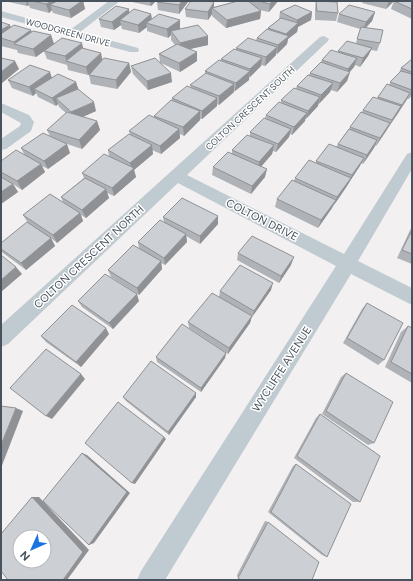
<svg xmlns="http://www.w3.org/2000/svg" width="413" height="581" font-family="Figtree,sans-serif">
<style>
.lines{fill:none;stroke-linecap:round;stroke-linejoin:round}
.minor{fill:#c0cad1;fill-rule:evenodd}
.wall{fill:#afb2b6}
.shaded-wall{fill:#8f9194}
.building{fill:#cccfd4;stroke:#8f9194;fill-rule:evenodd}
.labels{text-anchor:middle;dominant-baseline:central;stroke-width:3;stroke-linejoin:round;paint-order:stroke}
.far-street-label{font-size:9px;fill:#48535d;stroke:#fff}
.street-label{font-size:11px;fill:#48535d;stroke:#fff}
</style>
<rect width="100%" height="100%" fill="#f2f0f0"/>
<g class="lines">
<!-- minor -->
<g class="minor">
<path d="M109 1H120L80 32 138 48 139 50 138 52H130L1 17V11L70 30Z"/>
<path d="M324 36 329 39 328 41 187 175 344 254 407 154 412 152V169L358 261 412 288V305L351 274 165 580H137L141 571 336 266 178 183 8 344 1 347V325L320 37Z"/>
<path d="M1 103 29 115 34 122 31 131 6 149 1 150V139L20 126 21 123 1 112Z"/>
</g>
</g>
<!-- wall -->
<g class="wall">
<path d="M9 1H83L85 9 71 18 53 13 52 10 49 13 30 8 29 5 27 6 9 2Z"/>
<path d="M131 1H156L151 6 132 2Z"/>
<path d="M238 1H278L269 12 259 10 261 11 260 19 226 28 212 16V14L208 20 186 17 185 9 214 7Z"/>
<path d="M316 1 338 13 336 21 315 20V9Z"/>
<path d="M363 1H394L386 9 362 3Z"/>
<path d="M394 1H412V19L391 9Z"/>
<path d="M157 2H188L179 14 158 10Z"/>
<path d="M129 9V13L151 14 152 19 180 20V29L179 30 208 45 190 49 197 61 180 72 161 63 172 82 148 90 133 74 131 66 160 62 159 54 175 45 171 40V35L168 38 147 31V27L139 33 122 29 121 25 114 30 101 27 99 19Z"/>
<path d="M280 12H312L311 20 298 27 297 32 288 39 287 44 277 54 276 53V55L265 66 261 65V66L250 77H249V80L235 91H234V92L219 105 217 104V106L202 119H200V120L184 136 180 134V138L161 154 152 150 153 154 134 170 136 177 114 196 107 193 109 198 86 218 81 215 83 221 57 243 51 238 55 246 26 270 3 253 1 251V243L44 234 28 223 23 215 63 202 61 197 84 178 82 173 109 157 108 150 130 134 129 131 154 118V116L172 101V98L191 87 190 85 205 74V71L221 60V59L236 49V48L256 40 257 38 268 30V28L279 19Z"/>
<path d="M375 12 372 21 366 28 380 43 377 51 371 50 368 56 360 67 355 65 354 67 350 72 347 81 337 92 331 90 330 92 318 104V106L305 119V121L292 135 290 134 289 137 276 152 273 151 272 154 261 167 265 177 251 194 212 175 213 167 232 153V150L250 136V132L265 118 266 115 281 103V100L296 88 297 86 309 75 310 73 321 62 322 60 338 52V51L356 43 360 29 337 22 339 14Z"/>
<path d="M1 22 11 28 51 35 54 44 84 49 103 60 129 63 131 72 117 89 91 84 89 75 91 73 88 75 68 70 67 65 47 59 44 51 36 57 18 53 17 50 1 46Z"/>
<path d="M412 59V95L409 99H407L397 115 376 146H375L363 164 361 163 350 181 347 186 318 228 275 207 277 199 294 181 295 178 316 163V161L336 147 338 144 349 129 350 127 362 112 363 110 377 98 399 73 401 68Z"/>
<path d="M52 78 76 82 78 89 96 111 82 117 97 121 100 130 82 149 64 143 70 153 48 169 42 166 45 172 22 190 13 184 18 192 1 204V161L24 154 21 148 50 136 47 130 66 113 59 107 58 104 56 106 38 97 36 93 33 96 12 88 8 80Z"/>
<path d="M163 217 218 224 200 244 186 236 187 242 165 265 161 263 162 269 139 295 111 277 108 270 139 249 138 242 164 222Z"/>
<path d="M412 226V264L397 258Z"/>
<path d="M238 253 291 265 279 283 237 260Z"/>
<path d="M271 290 252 317V316L250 323 228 354 189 328 188 322 219 297 220 291Z"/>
<path d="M78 301H139L113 329 82 307Z"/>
<path d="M367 303 384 360 378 365 343 343 362 309Z"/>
<path d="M408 326 412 328V383L385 367 401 332Z"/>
<path d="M109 334 81 367 46 342 41 336Z"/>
<path d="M226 353 225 358 201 392 157 362 156 357Z"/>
<path d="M346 373 374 443 368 445 322 414 341 377Z"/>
<path d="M196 393V397L169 435 126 401 123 397Z"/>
<path d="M320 414 360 502H353L294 458 316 418Z"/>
<path d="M296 464 327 557 322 555 268 512 293 466Z"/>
<path d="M265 521 268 522 238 578 237 575Z"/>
</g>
<!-- shaded-wall -->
<g class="shaded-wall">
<path d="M26 1H27L29 5 27 6Z"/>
<path d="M52 1H65L50 5 52 10 49 13 46 4Z"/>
<path d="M82 1H83L85 9 71 18 69 10Z"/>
<path d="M150 1H156L151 6Z"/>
<path d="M182 1H188V2L179 14V5Z"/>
<path d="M272 1H278L269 12 270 4Z"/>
<path d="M389 1H394L386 9Z"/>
<path d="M214 2V9L212 8V14L208 20V12Z"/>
<path d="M129 9 130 18 120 20 121 25 114 30 112 22Z"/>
<path d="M261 11 260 19 226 28 227 20Z"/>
<path d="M312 12 311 20 298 27 297 32 288 39 287 44 277 54 278 45 285 40 286 34 296 25 297 20Z"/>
<path d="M375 12 372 21 363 30 366 22Z"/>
<path d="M151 14 152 22 146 23 147 27 139 33 138 25Z"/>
<path d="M180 20V29L173 34 171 31V35L168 38 167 29Z"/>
<path d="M10 25 13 33 1 38V30Z"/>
<path d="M31 30 34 38 15 44 14 42Z"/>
<path d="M51 35 54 44 36 57 33 49Z"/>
<path d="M208 36V45L181 51 180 43Z"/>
<path d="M82 43 84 52 67 62 65 56Z"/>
<path d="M277 47 276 55 265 66 266 57Z"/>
<path d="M372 48 368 56 360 67 363 58Z"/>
<path d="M197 52V61L180 72 179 63Z"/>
<path d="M101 53 103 62 88 75 86 67Z"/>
<path d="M262 58 261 66 250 77V69Z"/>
<path d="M357 58 354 67 345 77 348 69Z"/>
<path d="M15 61 19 69 1 84V72Z"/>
<path d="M129 63 131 72 117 89 116 80Z"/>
<path d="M250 71 249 80 235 91 236 83Z"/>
<path d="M50 72 53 81 34 89 36 93 33 96 29 87Z"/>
<path d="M350 72 347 81 337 92 340 83Z"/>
<path d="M171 73 172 82 148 90 147 81Z"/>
<path d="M76 82 79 91 56 98 58 104 56 106 52 98Z"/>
<path d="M333 83 330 92 319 104 321 95Z"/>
<path d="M234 84V92L219 105V96Z"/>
<path d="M410 93 406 101 387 129 392 120Z"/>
<path d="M320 97 318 106 306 119 308 111Z"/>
<path d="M217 98V106L202 119V111Z"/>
<path d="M94 102 96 111 74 121 71 112Z"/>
<path d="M200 111V120L184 136 183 127Z"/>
<path d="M307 113 305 121 292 135 294 127Z"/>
<path d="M97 121 100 130 82 149 79 140Z"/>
<path d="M390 123 386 131 376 146 380 138Z"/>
<path d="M179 129 180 138 161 154 160 146Z"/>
<path d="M291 129 289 137 276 152 278 144Z"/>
<path d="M377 140 374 148 363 164 367 155Z"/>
<path d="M67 144 70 153 48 169 44 161Z"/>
<path d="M152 145 153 154 134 170 136 177 114 196 112 188 132 170 130 163Z"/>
<path d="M274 145 272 154 258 170 259 162Z"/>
<path d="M364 158 360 166 350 181 347 186 334 205 337 197 349 180 352 175Z"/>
<path d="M41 164 45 172 22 190 17 181Z"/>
<path d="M267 169 265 177 251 194 252 186Z"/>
<path d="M13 184 18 192 1 204V192Z"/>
<path d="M106 189 109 198 86 218 82 210Z"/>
<path d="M336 200 332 208 318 228 321 220Z"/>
<path d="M80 213 83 221 57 243 53 235Z"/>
<path d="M218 216V224L200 244V236Z"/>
<path d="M186 234 187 242 165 265 164 258Z"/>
<path d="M51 238 55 246 26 270 21 263Z"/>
<path d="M294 257 291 265 279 283 281 276Z"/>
<path d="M161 261 162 269 139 295 137 288Z"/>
<path d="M16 267 22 274 1 292V280Z"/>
<path d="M273 283 271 290 252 317 254 311Z"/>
<path d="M137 294 139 301 113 329 109 323Z"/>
<path d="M252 316 250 323 228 354 229 348Z"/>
<path d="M106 328 109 334 81 367 76 362Z"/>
<path d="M226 353 225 358 201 392V388Z"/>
<path d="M81 374 85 379 52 419 46 416Z"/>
<path d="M196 393V397L169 435 168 432Z"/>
<path d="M16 408 23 411 1 468V445Z"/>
<path d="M164 437 166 439 135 484 132 483Z"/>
<path d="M82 453 87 455 130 493 94 543 89 545Z"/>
<path d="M32 497H39L89 550 67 580H63Z"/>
</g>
<!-- building -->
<g class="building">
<path d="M32 1H52L46 4Z"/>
<path d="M57 1H82L69 10 50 5Z"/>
<path d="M158 1H182L179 5 157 2Z"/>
<path d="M191 1H205L214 2 208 12 185 9Z"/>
<path d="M238 1H248L261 11 227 20 212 8Z"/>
<path d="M258 1H272L270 4Z"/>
<path d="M316 1 337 2 338 13 317 11Z"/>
<path d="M394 1H412V9Z"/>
<path d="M295 5 312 12 297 20 280 12Z"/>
<path d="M349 5 375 12 366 22 339 14Z"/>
<path d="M116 6 129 9 112 22 99 19Z"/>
<path d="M134 9 151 14 138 25 120 20Z"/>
<path d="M159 14 180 20 167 29 146 23Z"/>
<path d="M281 18 298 23 286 34 268 28Z"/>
<path d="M1 22 10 25 1 30Z"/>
<path d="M14 25 31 30 14 42 1 38V34Z"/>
<path d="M198 25 208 36 180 43 171 31Z"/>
<path d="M361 27 383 30 380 43 357 39Z"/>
<path d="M267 29 289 36 278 45 257 38Z"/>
<path d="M33 31 51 35 33 49 14 44Z"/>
<path d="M62 38 82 43 65 56 44 51Z"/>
<path d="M248 38 277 47 266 57 236 48Z"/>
<path d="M347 41 372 48 363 58 338 51Z"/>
<path d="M177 44 197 52 179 63 159 54Z"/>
<path d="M82 48 101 53 86 67 66 61Z"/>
<path d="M234 49 262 58 250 69 221 59Z"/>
<path d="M331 50 357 58 348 69 322 60Z"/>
<path d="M1 58 15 61 1 72Z"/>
<path d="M104 58 129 63 116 80 89 75Z"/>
<path d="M155 58 171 73 147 81 131 66Z"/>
<path d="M412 59V72L401 68Z"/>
<path d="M219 60 250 71 236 83 205 71Z"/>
<path d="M321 62 350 72 340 83 310 73Z"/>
<path d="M30 65 50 72 29 87 8 80Z"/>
<path d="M401 71 412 74V90L390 82Z"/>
<path d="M206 73 234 84 219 96 190 85Z"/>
<path d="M58 74 76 82 52 98 34 89Z"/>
<path d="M308 75 333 83 321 95 297 86Z"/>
<path d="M387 84 410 93 402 105 378 97Z"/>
<path d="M187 86 217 98 202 111 172 98Z"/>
<path d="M294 88 320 97 308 111 281 100Z"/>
<path d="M78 89 94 102 71 112 56 98Z"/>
<path d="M373 97 401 106 392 120 363 110Z"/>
<path d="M171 100 200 111 183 127 154 116Z"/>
<path d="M279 102 307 113 294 127 266 115Z"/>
<path d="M67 112 97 121 79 140 47 130Z"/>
<path d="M361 112 390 123 380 138 350 127Z"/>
<path d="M149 115 179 129 160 146 129 131Z"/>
<path d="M264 118 291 129 278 144 250 132Z"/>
<path d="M349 129 377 140 367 155 338 144Z"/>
<path d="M43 133 67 144 44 161 21 148Z"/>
<path d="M129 134 152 145 130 163 108 150Z"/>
<path d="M247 135 274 145 259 162 232 150Z"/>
<path d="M329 144 364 158 352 175 316 161Z"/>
<path d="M16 150 41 164 17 181 1 172V161Z"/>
<path d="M228 152 267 169 252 186 213 167Z"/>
<path d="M104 154 134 168 112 188 82 173Z"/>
<path d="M309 160 351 178 337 197 295 178Z"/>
<path d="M1 177 13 184 1 192Z"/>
<path d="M85 178 106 189 82 210 61 197Z"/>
<path d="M292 180 336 200 321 220 277 199Z"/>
<path d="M50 194 80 213 53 235 23 215Z"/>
<path d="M182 198 218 216 200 236 163 217Z"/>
<path d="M160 220 186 234 164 258 138 242Z"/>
<path d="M27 222 51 238 21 263 1 249V243Z"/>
<path d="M412 230V254L402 250Z"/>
<path d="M252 236 294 257 281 276 238 253Z"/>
<path d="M133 245 161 261 137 288 108 270Z"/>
<path d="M1 255 16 267 1 280Z"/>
<path d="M240 265 273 283 254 311 220 291Z"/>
<path d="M105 274 137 294 109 323 78 301Z"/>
<path d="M212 293 252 316 229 348 188 322Z"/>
<path d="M367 303 403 323 384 360 347 338Z"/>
<path d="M72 305 106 328 76 362 41 336Z"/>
<path d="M182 324 226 353 201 388 156 357Z"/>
<path d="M408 326 412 328V374L391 362Z"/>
<path d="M46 349 81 374 46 416 10 388Z"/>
<path d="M151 361 196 393 168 432 123 397Z"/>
<path d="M346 373 393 402 374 443 326 411Z"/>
<path d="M118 402 164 437 132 483 85 443Z"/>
<path d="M1 406 16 408 1 445Z"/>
<path d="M320 414 380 456 360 502 297 456Z"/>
<path d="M82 453 127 492 89 545 43 501Z"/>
<path d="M296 464 351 504 327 557 271 512Z"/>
<path d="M32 497 83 552 63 580H8L1 571V534ZM20 537H44V561H20Z"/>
<path d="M268 522 319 562 312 580H241L238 578Z"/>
</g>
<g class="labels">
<!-- far-street labels -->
<g class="far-street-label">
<text transform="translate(68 32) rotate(15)">WOODGREEN DRIVE</text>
<text transform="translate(250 108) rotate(-43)">COLTON CRESCENT SOUTH</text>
</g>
<!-- street labels -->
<g class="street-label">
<text transform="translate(262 220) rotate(27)">COLTON DRIVE</text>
<text transform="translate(89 257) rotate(-43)">COLTON CRESCENT NORTH</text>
<text transform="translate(282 369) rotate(-57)">WYCLIFFE AVENUE</text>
</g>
</g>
<!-- border -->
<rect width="413" height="581" fill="none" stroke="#48535d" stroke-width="4"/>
<!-- north arrow -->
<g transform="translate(32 549) rotate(225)"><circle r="19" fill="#ffffff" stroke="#b6babe"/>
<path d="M0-3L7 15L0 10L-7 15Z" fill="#1b74e0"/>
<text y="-6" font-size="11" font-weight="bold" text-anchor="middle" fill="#48535d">N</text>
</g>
</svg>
